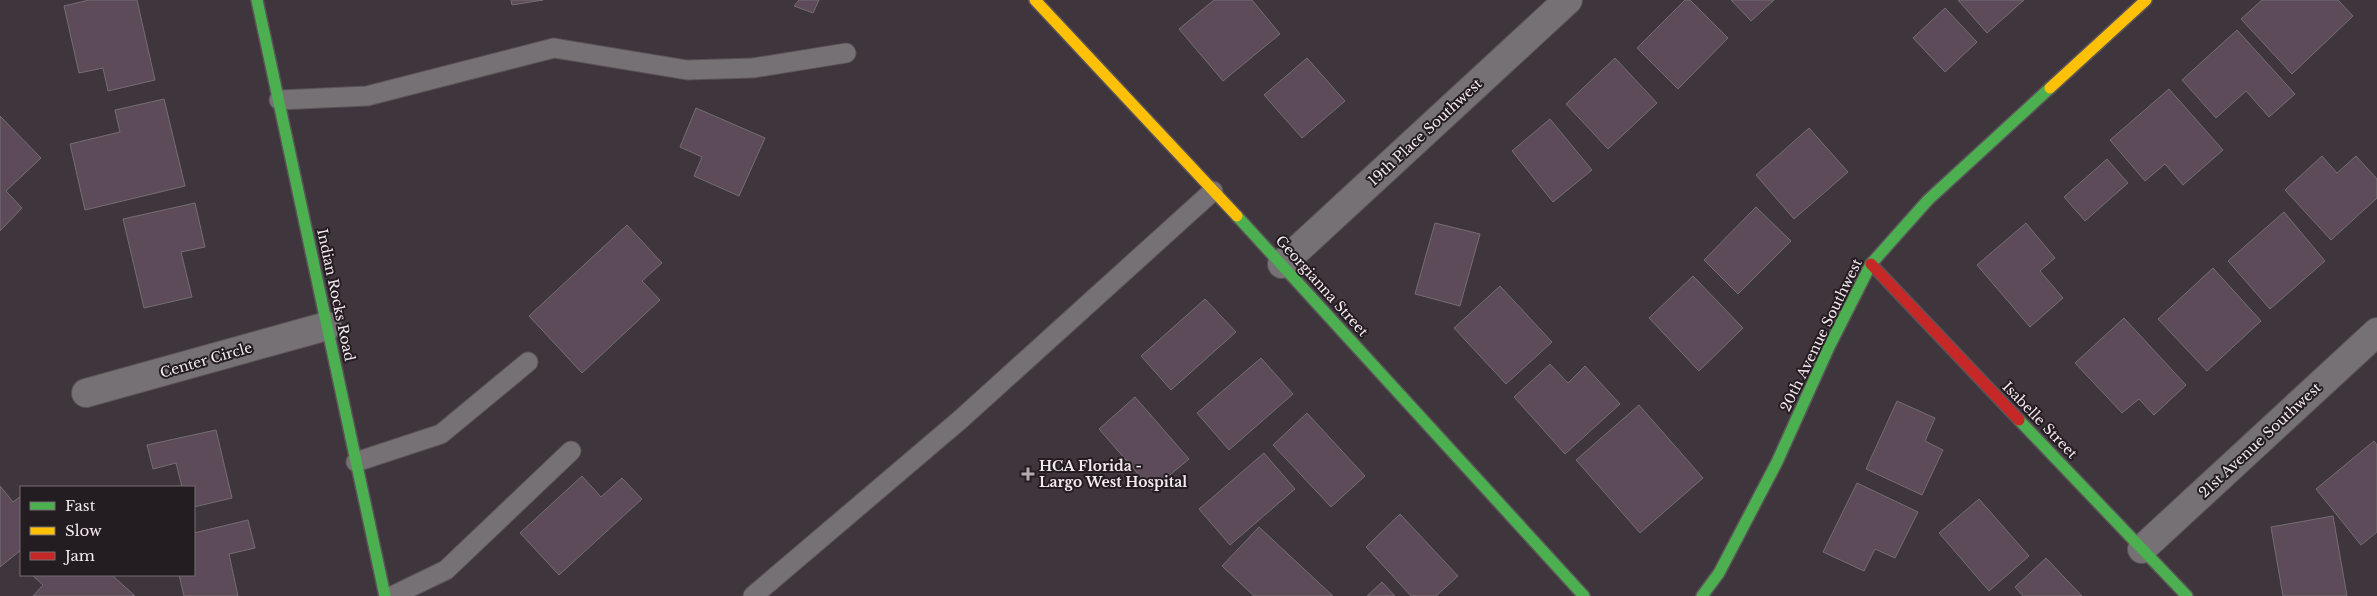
<svg xmlns="http://www.w3.org/2000/svg" width="2377" height="596" font-family="'Libre Baskerville',serif">
<style>
.building{fill:#5d4b59;stroke:#746e72}
.lines{fill:none;stroke-linecap:round;stroke-linejoin:round}
.lane-casing{stroke:#5a5358;stroke-width:21}
.street-casing{stroke:#5a5358;stroke-width:30}
.fast-casing{stroke:#5a5358;stroke-width:14}
.slow-casing{stroke:#5a5358;stroke-width:14}
.jam-casing{stroke:#5a5358;stroke-width:14}
.lane{stroke:#767175;stroke-width:19}
.street{stroke:#767175;stroke-width:28}
.fast{stroke:#4caf50;stroke-width:11}
.slow{stroke:#ffc107;stroke-width:11}
.jam{stroke:#c62828;stroke-width:11}
.poi-dot{fill:#b4aab1;stroke:#231c21;stroke-width:2}
.labels{text-anchor:middle;dominant-baseline:central;stroke-width:4;stroke-linejoin:round;paint-order:stroke}
.street-label{font-size:14px;fill:#f3e9f0;stroke:#231c21}
.poi-label{font-size:14px;font-weight:bold;fill:#f3e9f0;stroke:#231c21;text-anchor:start}
</style>
<rect width="100%" height="100%" fill="#3e363c"/>
<!-- building -->
<g class="building">
<path d="M89 0H137L155 80 108 91 103 68 79 73 64 6Z"/>
<path d="M511 0H543L512 5Z"/>
<path d="M799 0H819L813 13 794 6Z"/>
<path d="M1214 0H1252L1280 34 1223 81 1179 29Z"/>
<path d="M1685 0H1690L1728 38 1678 89 1637 48Z"/>
<path d="M1731 0H1774L1751 21Z"/>
<path d="M1958 0H2024L1987 33Z"/>
<path d="M2262 0H2338L2353 16 2292 74 2241 19Z"/>
<path d="M1945 8 1977 42 1945 72 1913 38Z"/>
<path d="M2237 30 2295 94 2269 117 2246 91 2216 118 2182 80Z"/>
<path d="M1307 58 1345 101 1302 138 1264 95Z"/>
<path d="M1615 58 1657 103 1608 149 1566 104Z"/>
<path d="M2169 89 2223 150 2183 185 2165 164 2145 181 2110 140Z"/>
<path d="M164 99 185 186 85 210 70 144 120 132 115 110Z"/>
<path d="M696 108 765 138 739 196 694 176 702 157 680 147Z"/>
<path d="M0 116 41 158 6 191 22 208 0 231Z"/>
<path d="M1550 119 1592 170 1553 202 1512 151Z"/>
<path d="M1809 128 1848 172 1794 219 1756 175Z"/>
<path d="M2322 156 2337 173 2356 156 2377 179V198L2331 240 2285 190Z"/>
<path d="M2107 159 2128 183 2085 221 2064 197Z"/>
<path d="M195 203 205 247 181 252 192 297 144 308 123 219Z"/>
<path d="M1756 207 1791 241 1738 294 1704 260Z"/>
<path d="M2284 212 2325 261 2270 309 2228 261Z"/>
<path d="M1435 223 1480 234 1460 306 1415 294Z"/>
<path d="M2026 223 2055 258 2040 271 2063 298 2030 327 1977 265Z"/>
<path d="M627 225 662 263 642 281 660 300 582 373 529 316Z"/>
<path d="M2213 268 2261 321 2207 371 2158 319Z"/>
<path d="M1693 276 1743 328 1699 371 1649 318Z"/>
<path d="M1500 286 1552 342 1506 384 1454 328Z"/>
<path d="M1205 299 1236 332 1171 390 1141 356Z"/>
<path d="M2124 318 2186 385 2154 415 2139 399 2122 413 2075 363Z"/>
<path d="M1261 358 1293 394 1229 450 1197 413Z"/>
<path d="M1550 364 1568 383 1585 366 1620 404 1565 454 1514 397Z"/>
<path d="M1135 397 1189 459 1152 490 1099 429Z"/>
<path d="M1897 401 1935 418 1925 441 1943 450 1922 495 1866 469Z"/>
<path d="M1639 405 1703 478 1640 533 1576 460Z"/>
<path d="M1307 413 1365 476 1331 507 1273 445Z"/>
<path d="M216 430 232 498 194 507V487H182L176 463 153 469 147 445Z"/>
<path d="M2374 441 2377 445V532L2361 545 2316 489Z"/>
<path d="M1264 453 1295 489 1230 545 1199 509Z"/>
<path d="M582 476 601 497 622 478 642 499 559 575 520 533Z"/>
<path d="M1857 483 1918 512 1895 558 1875 549 1864 571 1823 552Z"/>
<path d="M0 486 13 502 21 496V550L0 567Z"/>
<path d="M1979 499 2029 556 1989 591 1939 533Z"/>
<path d="M1400 514 1458 576 1436 596H1411L1366 547Z"/>
<path d="M2333 516 2347 596H2283L2271 527Z"/>
<path d="M248 520 255 548 229 554 238 596H184L179 575H194V533Z"/>
<path d="M1259 527 1333 596H1254L1222 566Z"/>
<path d="M2046 558 2082 596H2023L2015 587Z"/>
<path d="M32 575H112L135 596H33L43 585Z"/>
<path d="M1382 582 1395 596H1367Z"/>
</g>
<g class="lines">
<defs>
<g id="lane">
<path d="M279 100 367 96 554 48 687 70 753 68 846 53"/>
<path d="M356 462 441 434 528 362"/>
<path d="M392 596 446 570 571 451"/>
<path d="M753 596 961 419 1213 191"/>
</g>
<g id="street">
<path d="M1282 264 1568 0"/>
<path d="M86 393 327 326"/>
<path d="M2142 549 2377 332"/>
</g>
<g id="fast">
<path d="M257 0 385 596"/>
<path d="M1237 216 1584 596"/>
<path d="M2019 420 2187 596"/>
<path d="M1702 596 1719 573 1777 462 1829 347 1871 264 1928 200 2050 88"/>
</g>
<g id="slow">
<path d="M1035 0 1237 216"/>
<path d="M2050 88 2146 0"/>
</g>
<path id="jam" d="M1871 264 2019 420"/>
</defs>
<!-- lane casing -->
<use href="#lane" class="lane-casing"/>
<!-- street casing -->
<use href="#street" class="street-casing"/>
<!-- fast casing -->
<use href="#fast" class="fast-casing"/>
<!-- slow casing -->
<use href="#slow" class="slow-casing"/>
<!-- jam casing -->
<use href="#jam" class="jam-casing"/>
<!-- lane -->
<use href="#lane" class="lane"/>
<!-- street -->
<use href="#street" class="street"/>
<!-- fast -->
<use href="#fast" class="fast"/>
<!-- slow -->
<use href="#slow" class="slow"/>
<!-- jam -->
<use href="#jam" class="jam"/>
</g>
<!-- markers -->
<path class="poi-dot" d="M1025.5 466.5h5v5h5v5h-5v5h-5v-5h-5v-5h5z"/>
<g class="labels">
<!-- street labels -->
<g class="street-label">
<text transform="translate(1425 132) rotate(-43)">19th Place Southwest</text>
<text transform="translate(1322 286) rotate(48)">Georgianna Street</text>
<text transform="translate(336 295) rotate(78)">Indian Rocks Road</text>
<text transform="translate(1821 335) rotate(-64)">20th Avenue Southwest</text>
<text transform="translate(206 360) rotate(-16)">Center Circle</text>
<text transform="translate(2040 420) rotate(46)">Isabelle Street</text>
<text transform="translate(2260 440) rotate(-43)">21st Avenue Southwest</text>
</g>
<!-- poi labels -->
<g class="poi-label">
<text x="1039" y="466">HCA Florida -<tspan x="1039" dy="16">Largo West Hospital</tspan></text>
</g>
</g>
<!-- legend -->
<rect x="20" y="486" width="175" height="90" fill="#231c21" stroke="#766e74"/>
<rect x="30" y="502" width="25" height="8" fill="#4caf50" stroke="#766e74"/>
<text x="65" y="511" font-size="15" fill="#f3e9f0">Fast</text>
<rect x="30" y="527" width="25" height="8" fill="#ffc107" stroke="#766e74"/>
<text x="65" y="536" font-size="15" fill="#f3e9f0">Slow</text>
<rect x="30" y="552" width="25" height="8" fill="#c62828" stroke="#766e74"/>
<text x="65" y="561" font-size="15" fill="#f3e9f0">Jam</text>
</svg>
